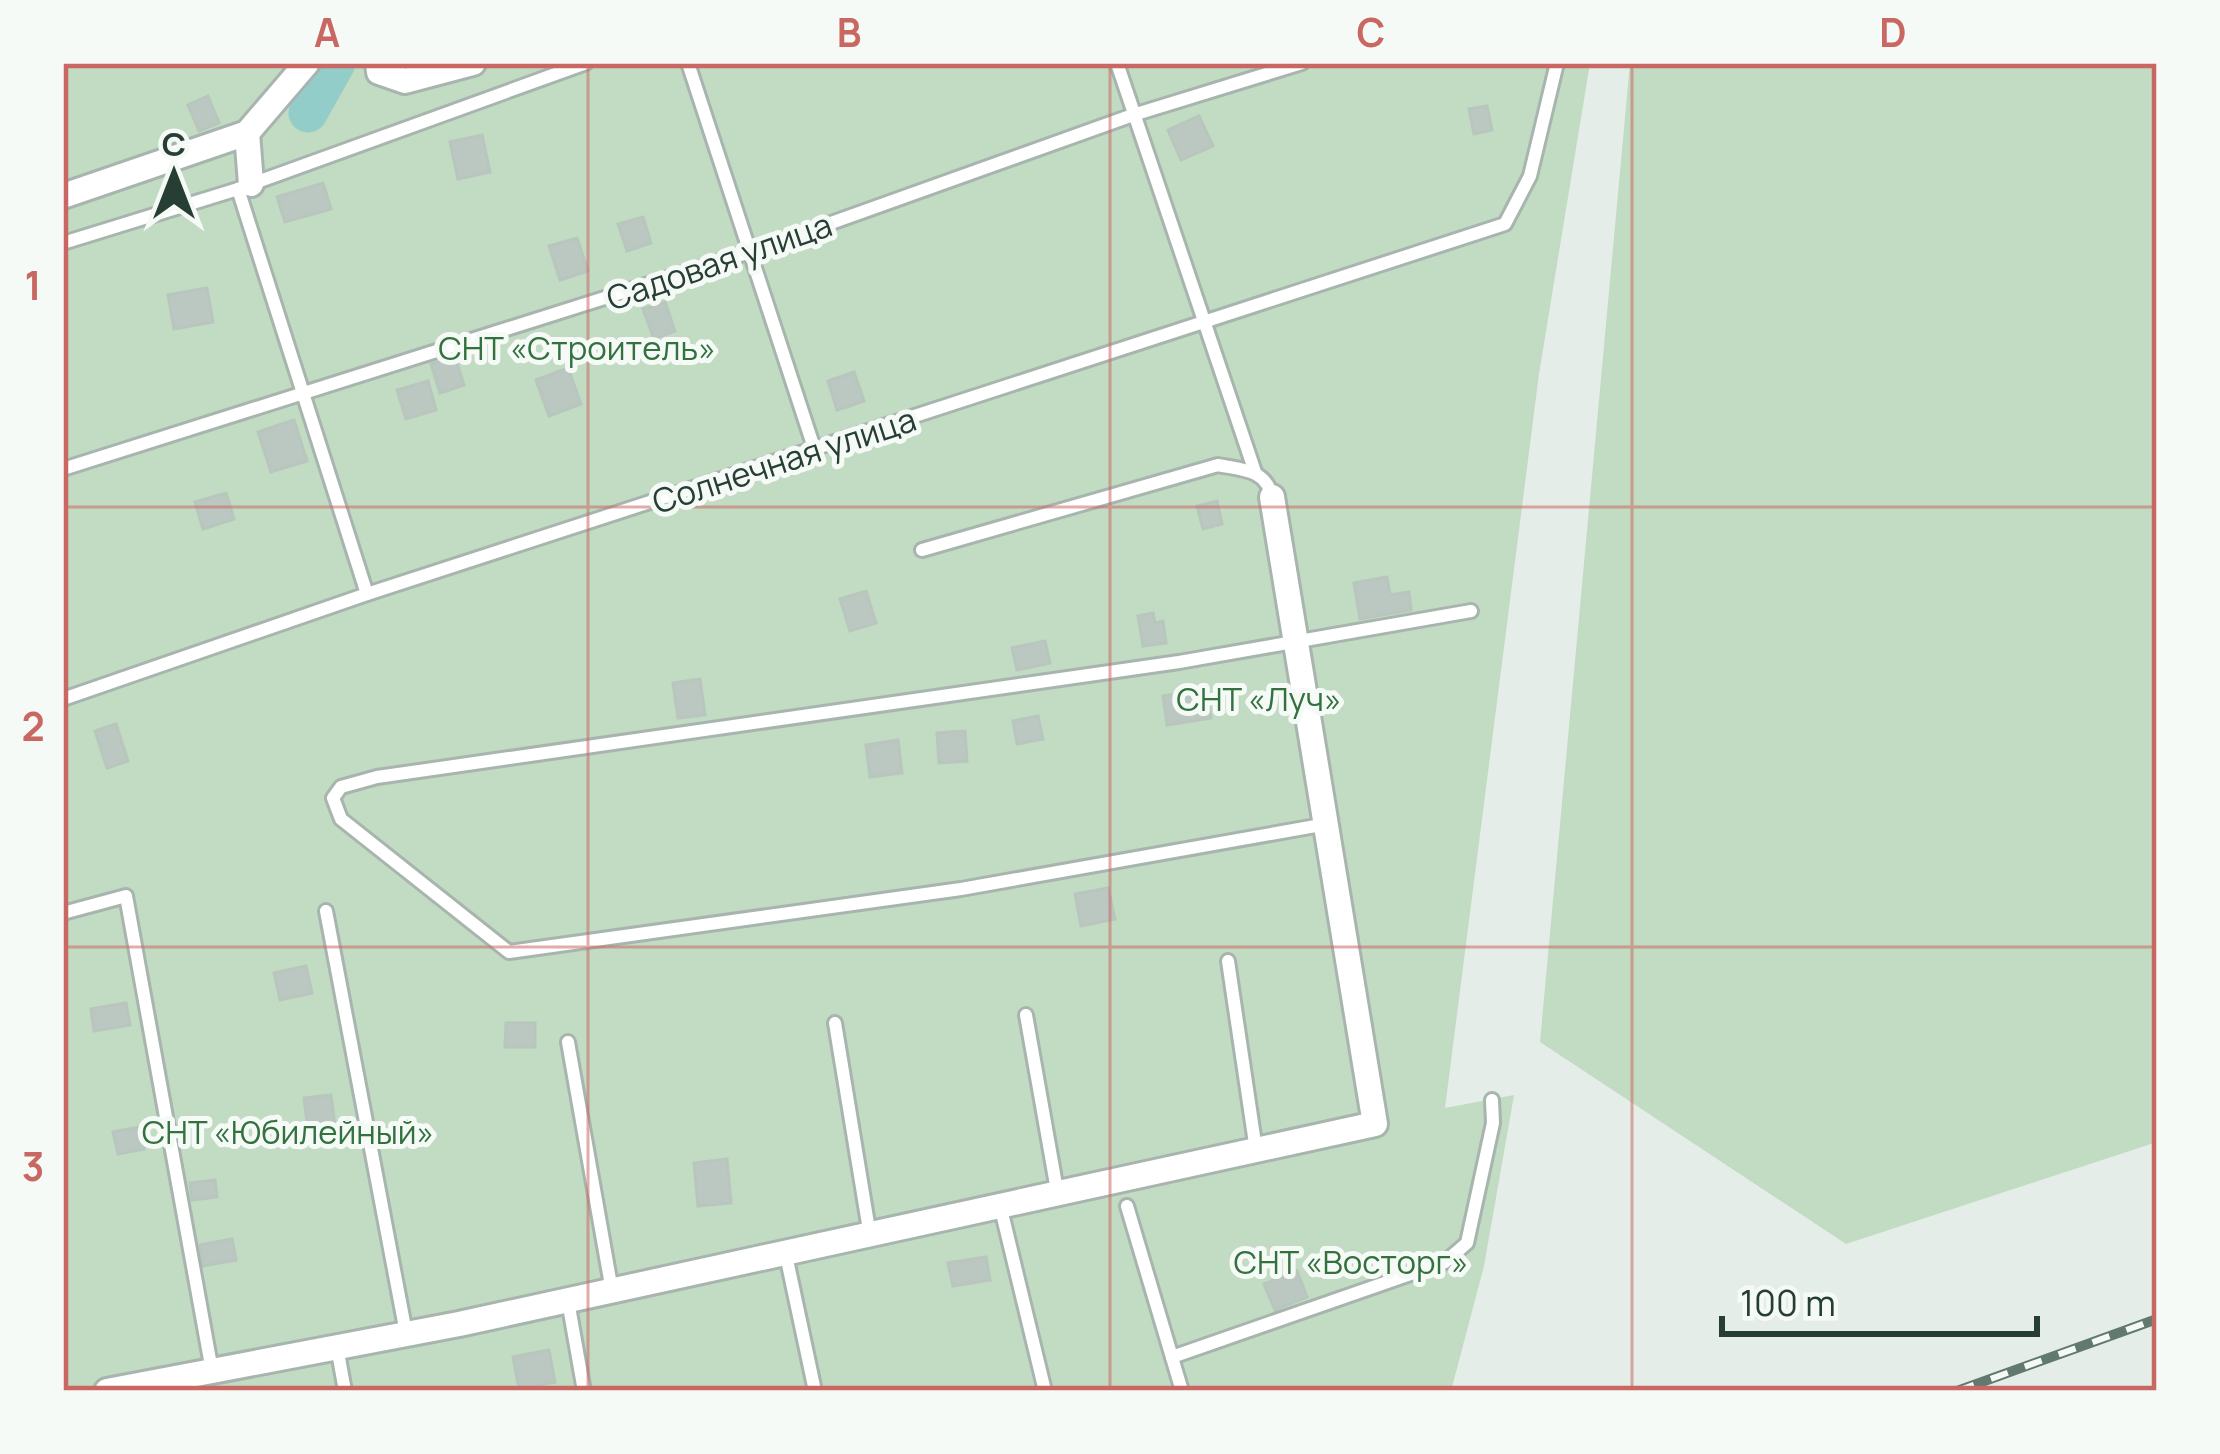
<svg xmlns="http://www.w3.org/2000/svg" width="2220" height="1454" font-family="Manrope,sans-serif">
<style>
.green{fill:#c1dcc2}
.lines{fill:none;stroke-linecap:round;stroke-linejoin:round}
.river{stroke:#93cdca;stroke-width:39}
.building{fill:#bbc8c1;stroke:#b8c6be;stroke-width:3}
.service-casing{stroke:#a8b5ae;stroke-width:18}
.minor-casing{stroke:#a8b5ae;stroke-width:30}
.service{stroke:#fff;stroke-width:12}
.minor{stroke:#fff;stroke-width:24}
.rail-casing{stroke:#61796e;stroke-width:10}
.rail{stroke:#f6faf7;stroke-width:6;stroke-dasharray:18;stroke-linecap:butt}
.grid{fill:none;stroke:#c96863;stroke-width:3;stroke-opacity:0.55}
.labels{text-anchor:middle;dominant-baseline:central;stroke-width:10;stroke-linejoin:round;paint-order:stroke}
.street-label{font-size:33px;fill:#263e33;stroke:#f6faf7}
.park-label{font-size:33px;fill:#33713f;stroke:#f6faf7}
.neatline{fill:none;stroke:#c96863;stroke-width:4.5}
.grid-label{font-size:39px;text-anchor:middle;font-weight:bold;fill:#c96863}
</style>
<rect width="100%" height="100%" fill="#e5ede8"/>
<!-- green -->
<g class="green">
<path d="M63 63H1590L1539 374 1445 1108 1514 1095 1484 1266 1451 1391H63Z"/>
<path d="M1630 63H2157V1142L1846 1244 1540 1042Z"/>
</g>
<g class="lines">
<!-- river -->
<path class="river" d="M308 113 336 63"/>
</g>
<!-- building -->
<g class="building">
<path d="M208 96 219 123 199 131 188 105Z"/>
<path d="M1487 106 1492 130 1474 134 1469 109Z"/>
<path d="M1199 116 1213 146 1181 160 1168 130Z"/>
<path d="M482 135 490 172 458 179 450 142Z"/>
<path d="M323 183 331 209 285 222 277 197Z"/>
<path d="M643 217 651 243 627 251 618 224Z"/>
<path d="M577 238 588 271 560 280 549 246Z"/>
<path d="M207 288 213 322 174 329 168 295Z"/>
<path d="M665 302 675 331 654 339 643 309Z"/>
<path d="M455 357 464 385 440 393 431 364Z"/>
<path d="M568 368 581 404 549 416 536 380Z"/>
<path d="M854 372 864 401 837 410 828 381Z"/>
<path d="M428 381 436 410 406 419 397 390Z"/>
<path d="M294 420 307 461 271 472 258 432Z"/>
<path d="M226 493 234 519 203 529 195 502Z"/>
<path d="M1217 501 1222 524 1203 529 1197 506Z"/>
<path d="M1387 577 1390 595 1409 592 1411 610 1360 619 1354 583Z"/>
<path d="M866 591 876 623 850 631 840 599Z"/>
<path d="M1153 613 1155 623 1163 621 1166 643 1143 646 1138 616Z"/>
<path d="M1045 641 1050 663 1017 670 1012 648Z"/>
<path d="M700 679 705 715 678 718 673 683Z"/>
<path d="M1206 689 1211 718 1167 725 1163 696Z"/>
<path d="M1038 716 1043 739 1017 744 1013 721Z"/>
<path d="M116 724 128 761 107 768 95 731Z"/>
<path d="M965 731 967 761 939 763 937 733Z"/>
<path d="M898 740 902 773 870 777 866 745Z"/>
<path d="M1108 888 1115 919 1081 926 1075 894Z"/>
<path d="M306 966 312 993 280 1000 274 973Z"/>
<path d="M126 1003 130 1025 94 1031 91 1009Z"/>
<path d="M506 1023H535V1047H505Z"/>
<path d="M331 1095 335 1126 308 1130 304 1098Z"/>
<path d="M140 1127 144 1149 118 1154 113 1132Z"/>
<path d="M727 1159 731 1203 698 1206 694 1163Z"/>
<path d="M215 1180 217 1197 192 1200 190 1183Z"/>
<path d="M232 1239 236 1260 203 1266 200 1245Z"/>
<path d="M986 1257 990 1280 953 1286 948 1263Z"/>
<path d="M1297 1271 1307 1297 1275 1310 1264 1284Z"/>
<path d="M549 1350 555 1382 519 1389 513 1357Z"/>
</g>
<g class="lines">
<defs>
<g id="service">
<path d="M688 63 815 451"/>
<path d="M1117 63 1255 472"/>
<path d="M238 189 367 594"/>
<path d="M63 243 238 189 586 63"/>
<path d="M63 469 750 252 1133 115 1302 63"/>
<path d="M922 550 1218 465C1243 470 1265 469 1272 496"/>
<path d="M63 699 367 594 1505 224 1530 176 1557 63"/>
<path d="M1327 824 961 889 509 952 341 819 333 798 341 787 377 777 1179 662 1471 611"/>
<path d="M326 911 406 1333"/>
<path d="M63 913 126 896 212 1371"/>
<path d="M1228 961 1256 1150"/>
<path d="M1026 1015 1058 1196"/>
<path d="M835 1023 870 1236"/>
<path d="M568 1042 612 1291"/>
<path d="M1127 1206 1182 1391"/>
<path d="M1001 1209 1045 1391"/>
<path d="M786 1255 815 1391"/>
<path d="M568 1301 584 1391"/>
<path d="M337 1347 345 1391"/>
<path d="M1172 1357 1445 1262 1467 1243 1493 1123 1492 1100"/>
</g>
<g id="minor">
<path d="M378 63 379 72 405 81 473 63"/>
<path d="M247 133 251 184"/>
<path d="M63 196 247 133 307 63"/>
<path d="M107 1391 459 1324 1375 1124 1272 497"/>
</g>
</defs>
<!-- service casing -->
<use href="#service" class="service-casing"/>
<!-- minor casing -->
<use href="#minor" class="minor-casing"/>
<!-- service -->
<use href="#service" class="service"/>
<!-- minor -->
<use href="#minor" class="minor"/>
<defs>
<path id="rail" d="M1957 1391 2157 1319"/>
</defs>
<!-- rail casing -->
<use href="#rail" class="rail-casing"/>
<!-- rail -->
<use href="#rail" class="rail"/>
</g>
<!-- grid -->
<path class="grid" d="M588 63V1391M1110 63V1391M1632 63V1391M63 507H2157M63 947H2157"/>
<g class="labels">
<!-- street labels -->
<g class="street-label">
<text transform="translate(719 261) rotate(-19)">Садовая улица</text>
<text transform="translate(784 460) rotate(-18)">Солнечная улица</text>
</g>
<!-- park labels -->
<g class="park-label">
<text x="577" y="347">СНТ «Строитель»</text>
<text x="1259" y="698">СНТ «Луч»</text>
<text x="288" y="1131">СНТ «Юбилейный»</text>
<text x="1351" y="1261">СНТ «Восторг»</text>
</g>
</g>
<!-- border -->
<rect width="2220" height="1454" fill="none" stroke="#f6faf7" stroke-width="132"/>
<!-- north arrow -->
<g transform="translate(174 174)" stroke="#f6faf7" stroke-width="9" paint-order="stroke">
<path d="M0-9L21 45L0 30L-21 45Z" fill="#263e33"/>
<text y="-18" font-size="33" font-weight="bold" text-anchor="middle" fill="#263e33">С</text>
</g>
<!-- scale -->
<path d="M1722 1316v18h315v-18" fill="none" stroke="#263e33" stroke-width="6"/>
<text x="1740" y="1316" font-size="36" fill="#263e33" stroke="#f6faf7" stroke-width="9" paint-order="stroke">100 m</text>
<rect x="66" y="66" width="2088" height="1322" class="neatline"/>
<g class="grid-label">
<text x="327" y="47">A</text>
<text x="849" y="47">B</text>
<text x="1371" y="47">C</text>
<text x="1893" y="47">D</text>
<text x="33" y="300">1</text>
<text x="33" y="741">2</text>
<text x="33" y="1181">3</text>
</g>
</svg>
